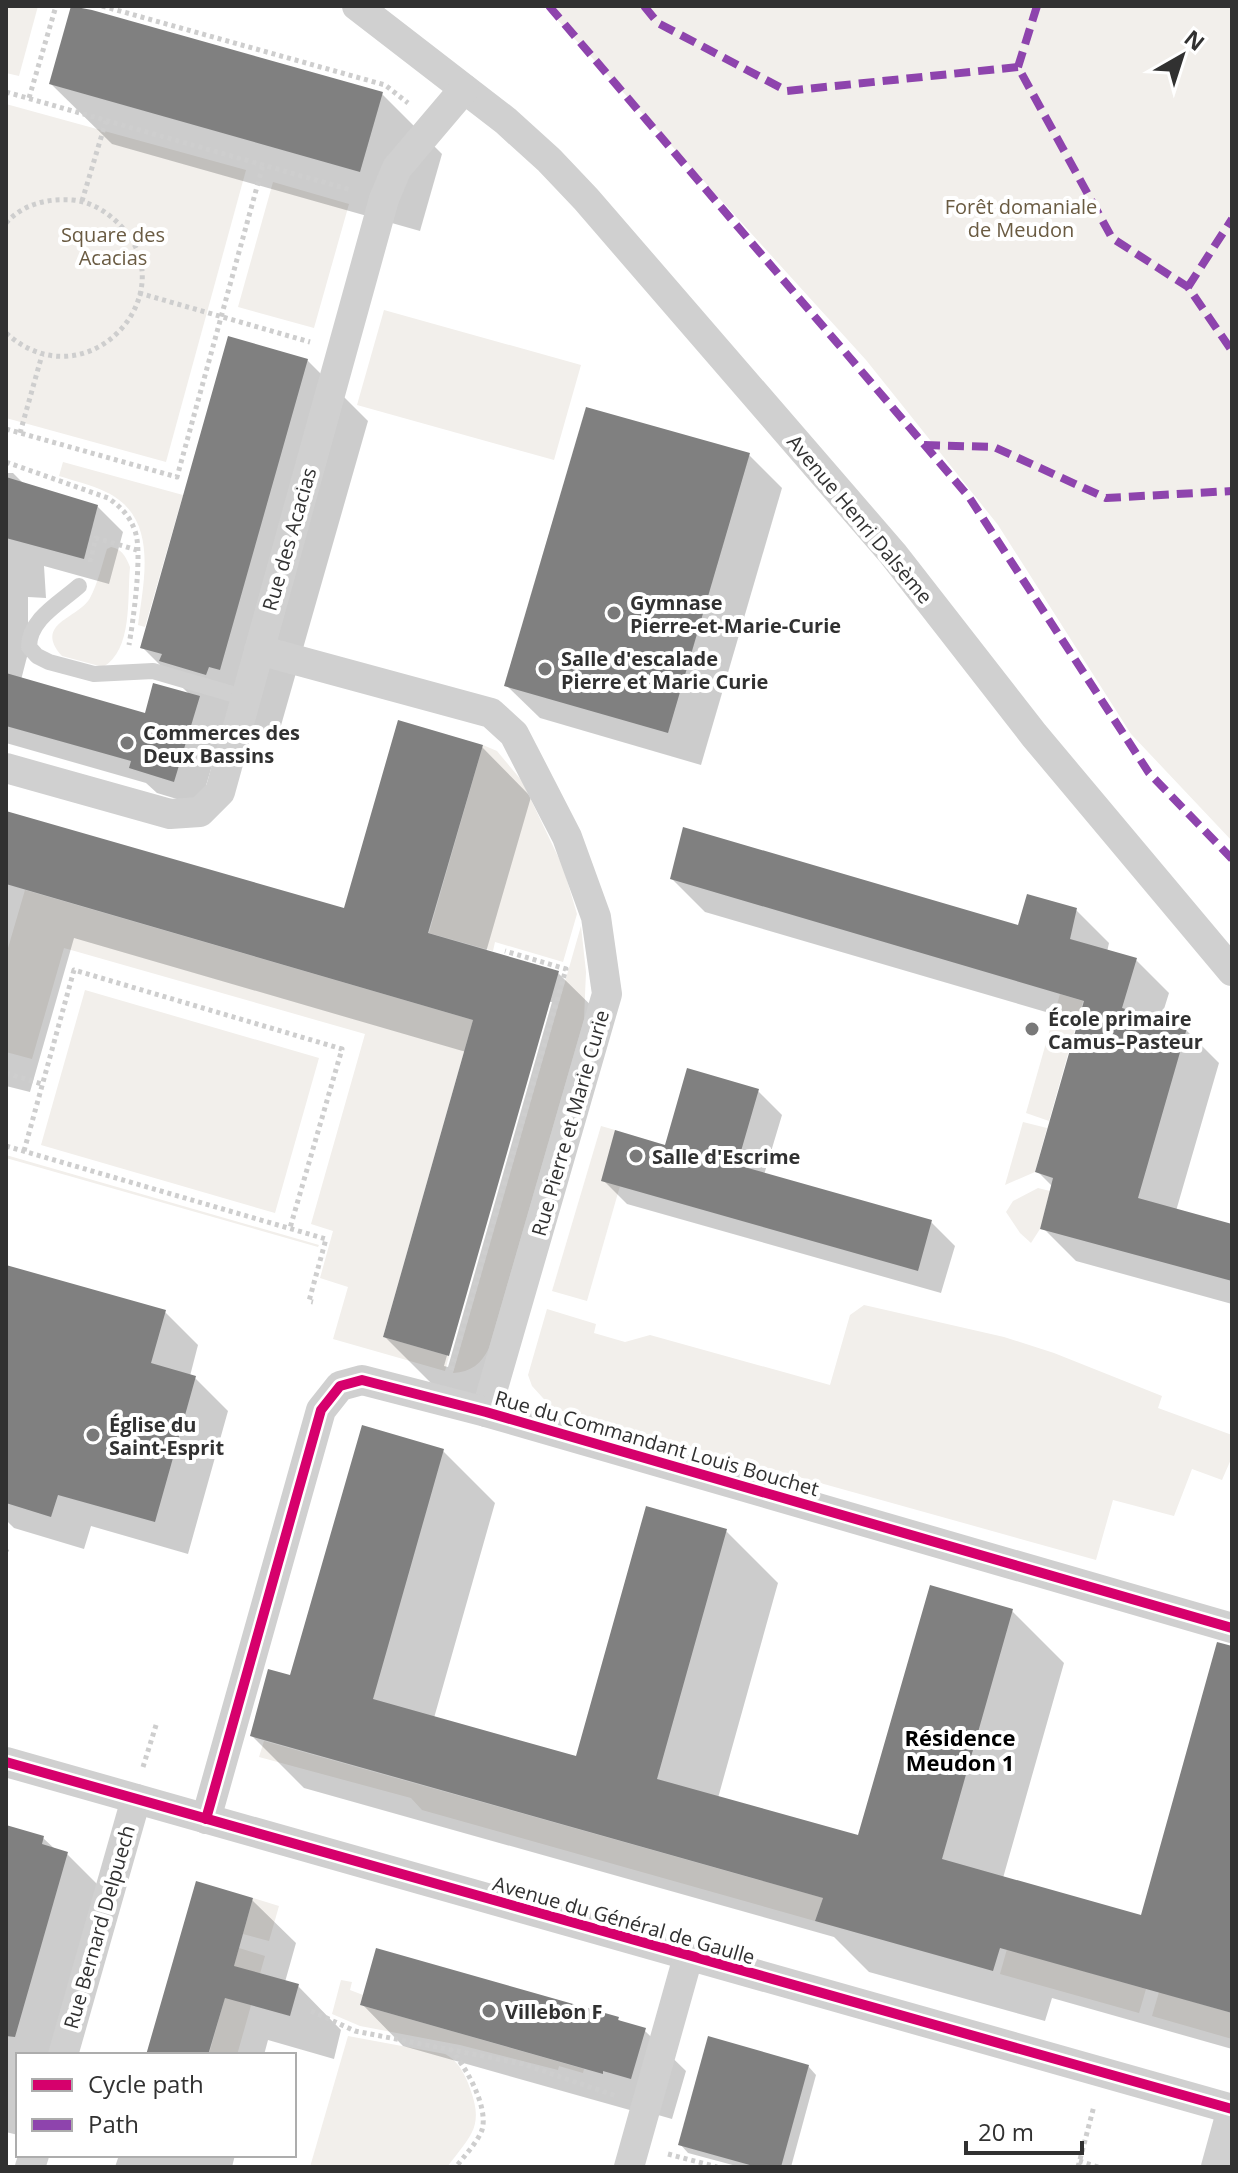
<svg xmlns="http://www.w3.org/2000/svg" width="1238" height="2173" font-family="'Open Sans',sans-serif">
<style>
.green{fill:#f2efeb}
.shadow{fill:#0003;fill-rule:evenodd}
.building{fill:#808080}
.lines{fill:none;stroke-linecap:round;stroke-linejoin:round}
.path{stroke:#cecece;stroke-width:5;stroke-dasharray:4 4;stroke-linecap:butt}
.lane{stroke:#d0d0d0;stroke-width:16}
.street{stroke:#d0d0d0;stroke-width:30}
.quiet{stroke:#8e44ad;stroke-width:8;stroke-dasharray:16 8;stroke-linecap:butt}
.cycleway-casing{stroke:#fff;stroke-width:15}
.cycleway{stroke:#d6006c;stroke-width:10}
.poi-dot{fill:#797979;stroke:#fff;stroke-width:3}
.labels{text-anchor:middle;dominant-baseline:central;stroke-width:8;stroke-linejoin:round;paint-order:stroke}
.park-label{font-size:20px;fill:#6a5b42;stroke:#fff}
.street-label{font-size:20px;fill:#313131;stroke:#fff}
.poi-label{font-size:20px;font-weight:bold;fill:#313131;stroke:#fff;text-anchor:start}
.neighbourhood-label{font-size:22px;font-weight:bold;fill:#000;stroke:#fff}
</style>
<rect width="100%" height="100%" fill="#fff"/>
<!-- green -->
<g class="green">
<path d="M6 6H38L19 76 6 73Z"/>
<path d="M545 6H1232V841L1131 734 998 525 866 360Z"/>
<path d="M6 104 246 170 166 462 6 418Z"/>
<path d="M273 182 349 204 314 328 238 307Z"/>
<path d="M384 310 581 365 554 460 357 405Z"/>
<path d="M63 462 183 495 145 627 138 625C144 579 159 517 106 492 92 485 75 481 59 476Z"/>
<path d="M111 547C122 549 126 557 130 567 127 598 133 650 103 667L62 656C33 623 78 619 90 598 98 583 102 565 107 549Z"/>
<path d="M483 745 497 751 522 781 563 867 577 914 563 962 495 942 493 951 429 933Z"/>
<path d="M25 890 473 1020 383 1337 449 1356 445 1371 333 1339 348 1287 320 1278 333 1231 311 1224 365 1034 64 948 32 1059 6 1052V955Z"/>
<path d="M581 926 586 972 584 1019 489 1348C481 1364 471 1372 453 1373Z"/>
<path d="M85 990 319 1058 275 1213 41 1145Z"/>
<path d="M1060 994 1083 1001 1049 1121 1026 1113Z"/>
<path d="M1023 1122 1047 1128 1035 1172 1005 1185Z"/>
<path d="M601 1126 615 1130 620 1186 587 1301 552 1291Z"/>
<path d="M6 1155 319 1245 318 1247 6 1158Z"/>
<path d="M1038 1188 1050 1191 1040 1229 1031 1243 1020 1233 1006 1212 1013 1201Z"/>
<path d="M864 1305 1004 1337 1054 1353 1162 1396 1158 1408 1232 1435V1457L1222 1480 1192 1469 1174 1516 1113 1500 1096 1560 552 1408 532 1386 528 1375 547 1309 596 1324 594 1333 625 1342 650 1335 830 1385 850 1315Z"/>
<path d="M264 1741 823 1898 815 1921 422 1810 411 1798 259 1757Z"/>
<path d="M253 1898 279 1906 269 1941 243 1934Z"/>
<path d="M239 1948 265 1956 237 2055 209 2054Z"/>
<path d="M1007 1949 1146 1989 1139 2013 1000 1974Z"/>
<path d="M341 1980 352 1982 350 1990 363 1995 360 2005 584 2069 583 2073 559 2066 558 2070 460 2045 360 2026 332 2014Z"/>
<path d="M1159 1992 1232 2013V2039L1152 2016Z"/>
<path d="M348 2036 445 2054C457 2060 463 2071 468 2083 485 2126 473 2133 447 2167H310Z"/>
</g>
<!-- shadow -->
<g class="shadow">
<path d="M51 84 382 94 442 154 420 231 112 144Z"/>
<path d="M307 360 368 421 280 729 269 726 266 734 225 722 200 806 157 793 146 783 6 743V473H13L26 486 97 506 123 532 109 584 44 566 46 598 28 597V653L21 680 146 715 190 695 142 647Z"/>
<path d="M749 455 782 488 701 765 540 718 506 685Z"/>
<path d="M482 747 531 797 486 952 558 973 608 1022 498 1405 434 1386 385 1337 466 1052 74 938 30 1092 6 1086V813L345 911ZM548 1002H552L448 1367 444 1366Z"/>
<path d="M672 879 1019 927 1076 910 1109 943 1107 952 1136 960 1169 993 1160 1022 1186 1030 1219 1063 1176 1211 1232 1226V1304L1076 1261 1043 1228 1053 1187 1037 1171 1080 1022 705 912Z"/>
<path d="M758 1091 782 1115 764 1175 931 1222 955 1246 941 1293 627 1204 603 1180 666 1147Z"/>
<path d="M6 1267 165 1312 198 1345 190 1376 195 1378 228 1411 188 1554 91 1526 84 1549 14 1528 6 1520Z"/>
<path d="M443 1451 495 1503 434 1718 577 1758 726 1531 778 1583 718 1798 860 1838 1012 1611 1064 1663 1003 1878 1142 1918 1232 1672V2049L1052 1998 1045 2021 869 1972 834 1937 304 1788 252 1736Z"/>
<path d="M6 1827 43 1838 56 1850 67 1854 100 1887 52 2055H18V2135L6 2132Z"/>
<path d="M252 1900 296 1943 285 1982 298 1986 341 2030 334 2059 268 2040 264 2055H148Z"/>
<path d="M362 2004 618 2019 622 2023 644 2030 686 2071 672 2119 644 2111V2114L403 2046Z"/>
<path d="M808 2066 816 2075 791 2167H740L688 2153 680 2144Z"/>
<path d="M119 2155H235L232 2167H115Z"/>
</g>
<!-- building -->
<g class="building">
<path d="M71 6 92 10 383 92 360 172 49 84Z"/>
<path d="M228 336 308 359 220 670 209 667 206 675 159 661 162 654 140 648Z"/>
<path d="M586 407 750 453 668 733 504 686Z"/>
<path d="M6 477 98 505 84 559 6 538Z"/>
<path d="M6 673 145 713 153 683 200 696 174 782 129 768 131 761 6 726Z"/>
<path d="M398 720 483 745 428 933 559 971 449 1356 383 1337 473 1020 6 884V811L344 908Z"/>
<path d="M683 827 1018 925 1027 894 1077 908 1070 939 1137 958 1122 1008 1187 1028 1138 1198 1232 1224V1281L1040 1229 1053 1178 1035 1172 1084 1001 670 879Z"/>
<path d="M687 1068 759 1089 737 1165 932 1220 918 1271 601 1181 615 1130 665 1145Z"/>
<path d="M6 1265 166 1310 151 1363 196 1376 155 1522 58 1495 51 1517 6 1503Z"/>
<path d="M362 1425 444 1449 373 1699 576 1756 646 1506 727 1529 657 1779 858 1835 930 1585 1013 1609 942 1859 1141 1915 1217 1642 1232 1646V2013L1000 1948 993 1971 815 1921 823 1898 250 1736 268 1669 290 1675Z"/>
<path d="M6 1825 44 1836 42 1844 68 1852 15 2037 6 2036Z"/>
<path d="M196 1881 253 1898 234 1966 299 1984 290 2016 225 1998 208 2055H146Z"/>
<path d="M376 1948 619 2017 618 2020 646 2028 631 2079 603 2071V2074L360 2005Z"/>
<path d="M708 2036 809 2065 781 2167H757L678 2145Z"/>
</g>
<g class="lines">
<!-- path -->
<g class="path">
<path d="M102 6 385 85 408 103"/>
<path d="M6 92 351 190"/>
<path d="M29 98 56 6"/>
<path d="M82 201 106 121"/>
<path d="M6 223C23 204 48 198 73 200 92 202 107 212 120 225 188 294 86 405 6 333"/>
<path d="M139 293 310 342"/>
<path d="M6 429 177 477 263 165"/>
<path d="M20 433 42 355"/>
<path d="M6 462 108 498C120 506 130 516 135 531 143 552 133 622 129 645"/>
<path d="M90 562 96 538 137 550"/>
<path d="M6 1073 42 1084"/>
<path d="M6 1146 326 1239 309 1301 313 1302"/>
<path d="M24 1151 74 970 342 1049 290 1228"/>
<path d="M451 1370 566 969 505 951"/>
<path d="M6 1551 7 1549"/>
<path d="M143 1767 157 1722"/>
<path d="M311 2011 355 2031 523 2064 616 2096"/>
<path d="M450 2049C465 2065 489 2107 482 2130 477 2143 464 2156 456 2167"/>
<path d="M668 2154 717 2167"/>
<path d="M1079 2161 1098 2167"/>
<path d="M1078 2167 1094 2106"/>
</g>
<!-- lane -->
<path class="lane" d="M79 586C60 603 29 619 29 647L37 656 49 662 94 674 153 671 246 698"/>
<!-- street -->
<g class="street">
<path d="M357 6 506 121 549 160 586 199 893 554 1034 735 1232 971"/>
<path d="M259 650 491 713 514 734 567 837 596 917 607 994 486 1412"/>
<path d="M6 768 170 814 200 812 220 792 384 199 397 168 464 89"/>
<path d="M6 1762 1232 2109"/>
<path d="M206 1819 321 1410 340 1386 362 1380 486 1412 1232 1628"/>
<path d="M63 2055 136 1799"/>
<path d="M30 2167 34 2155"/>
<path d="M629 2167 688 1957"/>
<path d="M1216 2167 1232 2109"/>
</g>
<!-- quiet -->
<g class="quiet">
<path d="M549 6 969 497 1149 773 1232 859"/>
<path d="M644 6 658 23 787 91 1018 67 1112 238 1188 287 1232 351"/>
<path d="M1018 67 1037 6"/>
<path d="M1188 287 1232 219"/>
<path d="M924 445 994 447 1106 498 1232 491"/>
</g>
<defs>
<g id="cycleway">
<path d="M6 1762 1232 2109"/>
<path d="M206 1819 321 1410 340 1386 362 1380 486 1412 1232 1628"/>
</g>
</defs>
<!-- cycleway casing -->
<use href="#cycleway" class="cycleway-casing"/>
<!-- cycleway -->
<use href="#cycleway" class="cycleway"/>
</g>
<!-- markers -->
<g class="poi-dot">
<circle cx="614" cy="613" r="8"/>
<circle cx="545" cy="669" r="8"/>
<circle cx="127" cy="743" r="8"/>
<circle cx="1032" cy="1029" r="8"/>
<circle cx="636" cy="1156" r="8"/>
<circle cx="93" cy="1435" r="8"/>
<circle cx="489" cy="2011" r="8"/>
</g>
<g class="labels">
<!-- park labels -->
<g class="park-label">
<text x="1021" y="206">Forêt domaniale<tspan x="1021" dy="23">de Meudon</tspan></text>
<text x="113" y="234">Square des<tspan x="113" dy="23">Acacias</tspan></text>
</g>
<!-- street labels -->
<g class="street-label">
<text transform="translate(860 519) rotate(50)">Avenue Henri Dalsème</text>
<text transform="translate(289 539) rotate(-74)">Rue des Acacias</text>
<text transform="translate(570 1123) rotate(-74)">Rue Pierre et Marie Curie</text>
<text transform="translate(657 1443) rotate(16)">Rue du Commandant Louis Bouchet</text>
<text transform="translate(624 1920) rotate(16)">Avenue du Général de Gaulle</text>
<text transform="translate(99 1927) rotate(-74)">Rue Bernard Delpuech</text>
</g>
<!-- poi labels -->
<g class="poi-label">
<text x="630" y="602">Gymnase<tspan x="630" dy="23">Pierre-et-Marie-Curie</tspan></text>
<text x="561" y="658">Salle d'escalade<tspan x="561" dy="23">Pierre et Marie Curie</tspan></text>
<text x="143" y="732">Commerces des<tspan x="143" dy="23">Deux Bassins</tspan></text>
<text x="1048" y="1018">École primaire<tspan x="1048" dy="23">Camus–Pasteur</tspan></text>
<text x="652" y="1156">Salle d'Escrime</text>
<text x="109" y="1424">Église du<tspan x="109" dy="23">Saint-Esprit</tspan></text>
<text x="505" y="2011">Villebon F</text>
</g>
<!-- neighbourhood labels -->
<g class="neighbourhood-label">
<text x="960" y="1737">Résidence<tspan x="960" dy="25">Meudon 1</tspan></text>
</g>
</g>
<!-- border -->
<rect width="1238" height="2173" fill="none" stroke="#313131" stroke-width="16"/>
<!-- legend -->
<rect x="16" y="2053" width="280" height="104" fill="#ffffff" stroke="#adadad" stroke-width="2"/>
<rect x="32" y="2079" width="40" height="12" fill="#d6006c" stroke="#adadad" stroke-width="2"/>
<text x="88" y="2093" font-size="24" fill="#313131">Cycle path</text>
<rect x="32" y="2119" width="40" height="12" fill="#8e44ad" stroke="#adadad" stroke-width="2"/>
<text x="88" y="2133" font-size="24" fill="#313131">Path</text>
<!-- north arrow -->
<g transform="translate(1182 56) rotate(39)" stroke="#ffffff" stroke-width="6" paint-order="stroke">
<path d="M0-6L14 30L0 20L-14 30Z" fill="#313131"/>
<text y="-12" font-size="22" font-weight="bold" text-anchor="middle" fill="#313131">N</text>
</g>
<!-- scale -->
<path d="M966 2141v12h116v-12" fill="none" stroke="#313131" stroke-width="4"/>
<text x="978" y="2141" font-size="24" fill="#313131" stroke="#ffffff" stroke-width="6" paint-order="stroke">20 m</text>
</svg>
